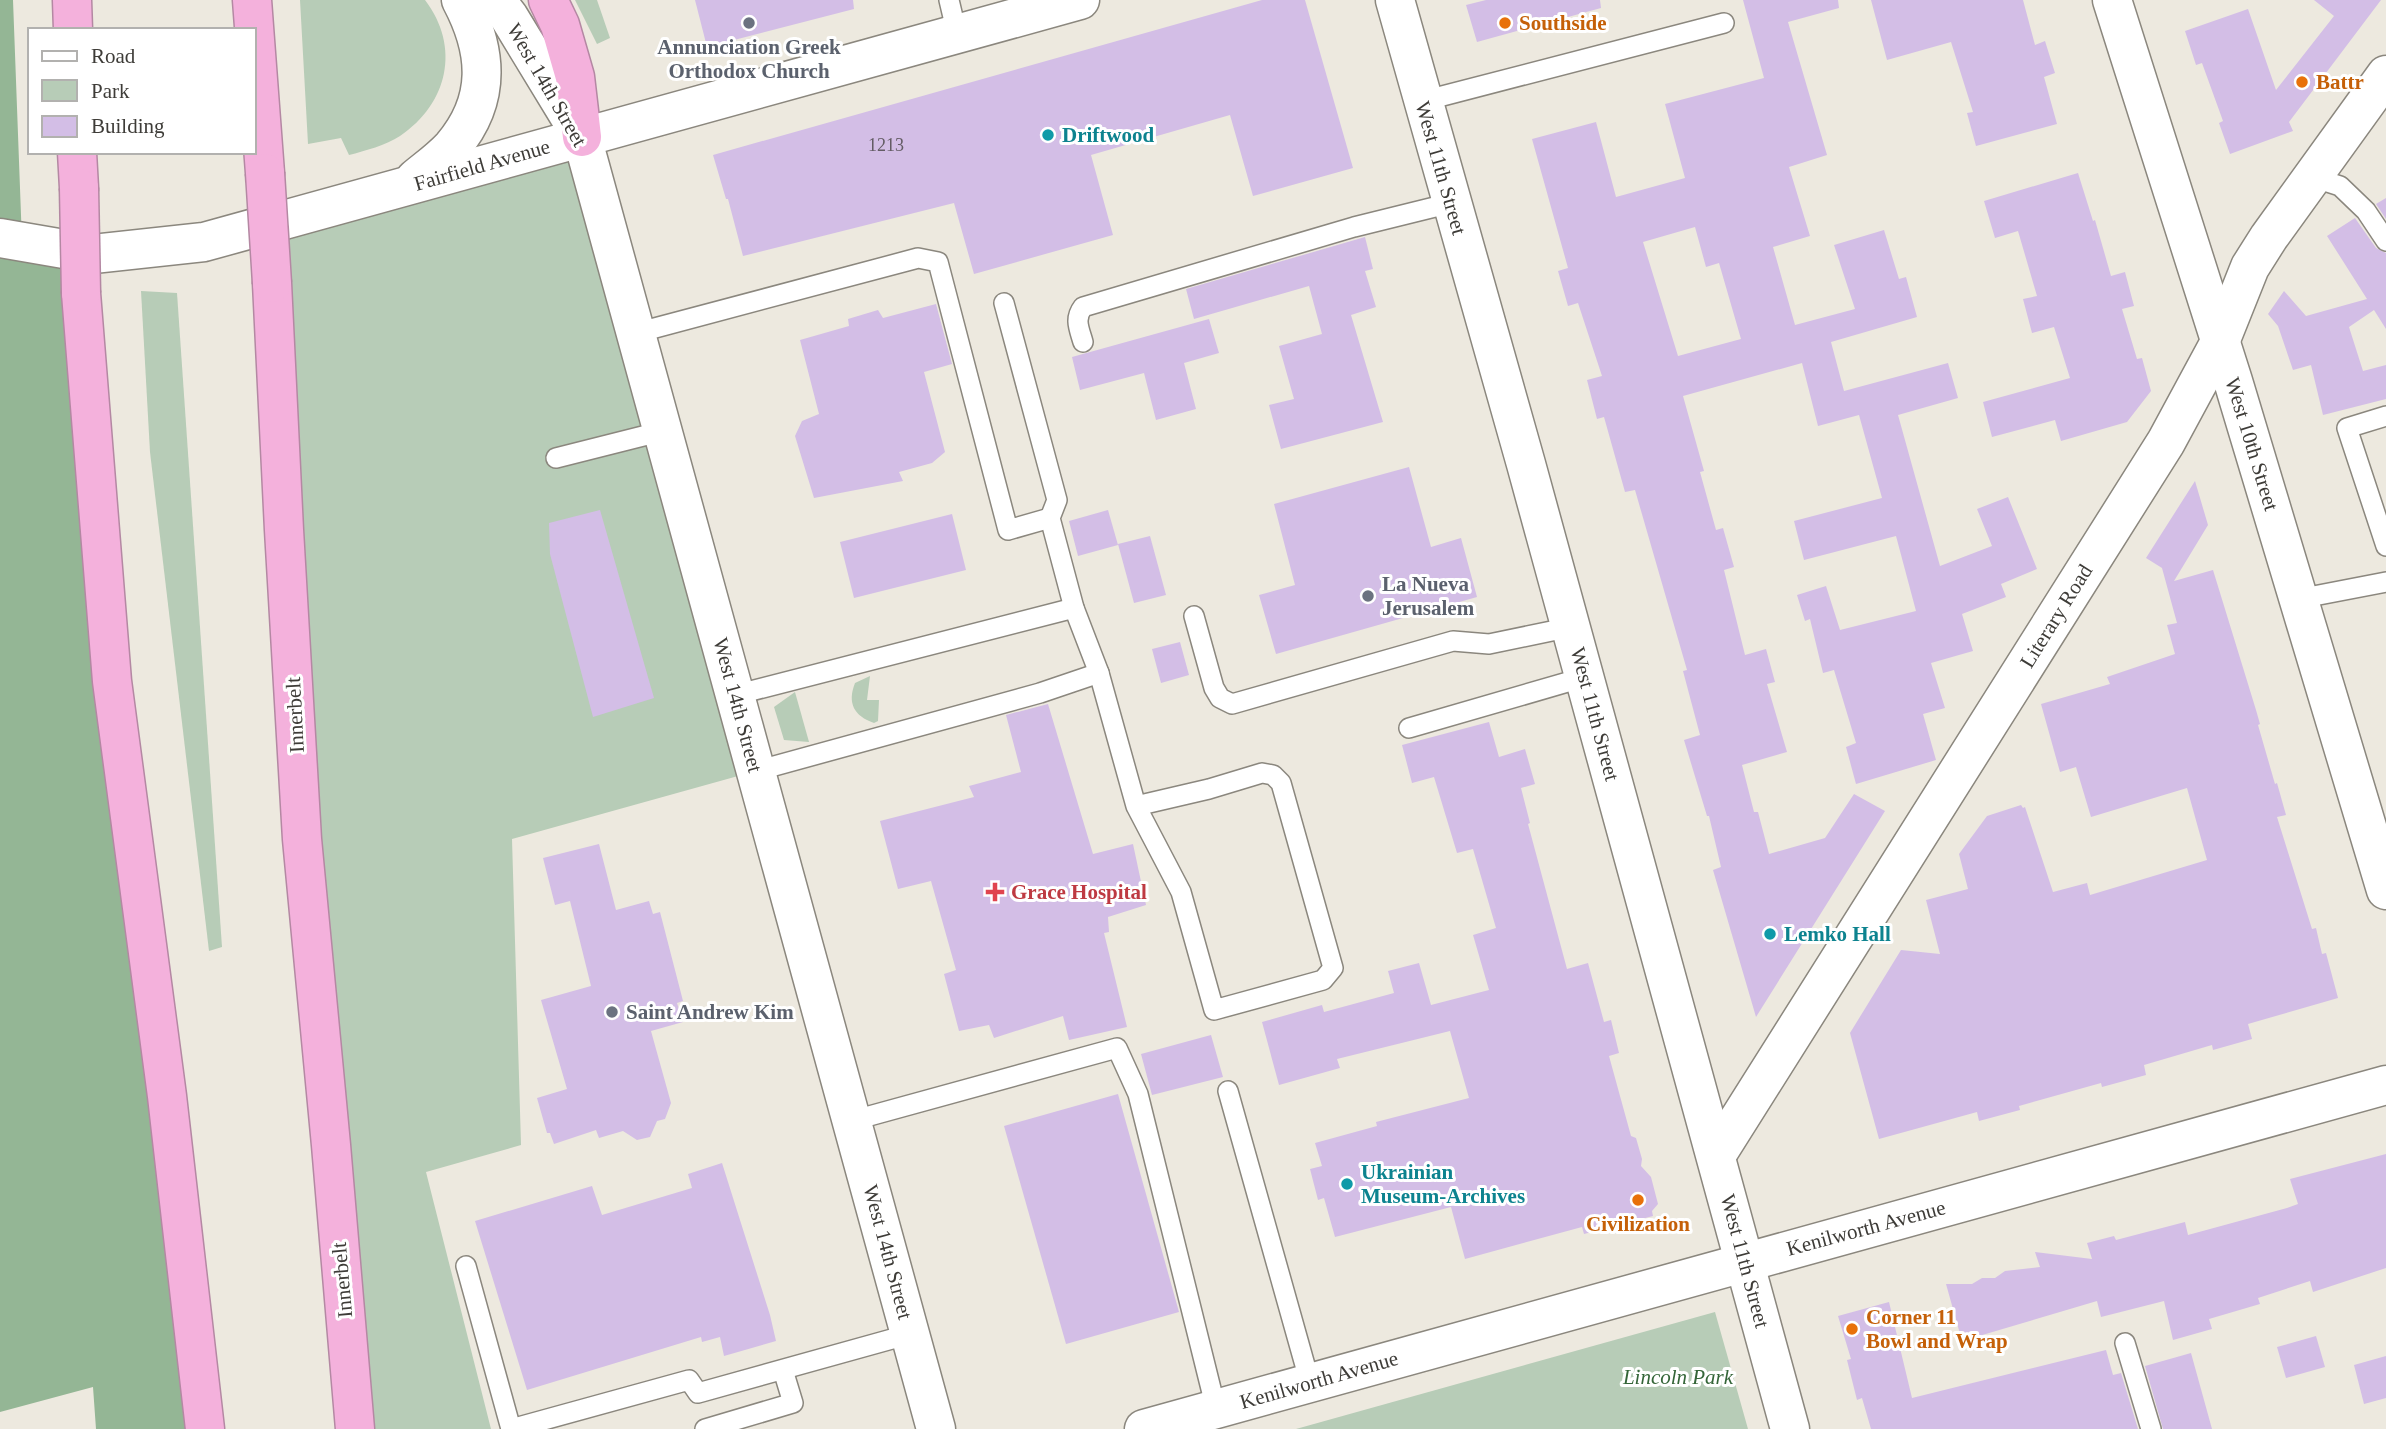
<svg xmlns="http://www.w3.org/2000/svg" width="2386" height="1429" font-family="'Times New Roman',serif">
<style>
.green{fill:#b7ccb7}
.forest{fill:#94b695}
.building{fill:#d3bee6;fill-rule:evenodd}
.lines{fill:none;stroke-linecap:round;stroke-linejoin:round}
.service-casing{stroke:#8b877e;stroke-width:22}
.minor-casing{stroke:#8b877e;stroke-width:41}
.tertiary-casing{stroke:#8b877e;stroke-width:41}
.motorway-casing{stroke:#b488a3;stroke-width:41}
.service{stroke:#fff;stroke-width:19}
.minor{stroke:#fff;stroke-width:38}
.tertiary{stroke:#fff;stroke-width:38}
.motorway{stroke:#f4b1dc;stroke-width:38}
.motorway-bridge-casing{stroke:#b488a3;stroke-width:41;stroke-linecap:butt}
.motorway-bridge{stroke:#f4b1dc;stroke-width:38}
.worship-dot{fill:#6b7280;stroke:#fff;stroke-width:2.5}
.food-dot{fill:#e8710a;stroke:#fff;stroke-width:2.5}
.culture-dot{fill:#0f9aa8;stroke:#fff;stroke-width:2.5}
.health-dot{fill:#e0444e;stroke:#fff;stroke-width:2.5}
.labels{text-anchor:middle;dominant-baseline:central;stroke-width:6;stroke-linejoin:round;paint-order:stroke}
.number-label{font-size:18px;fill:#635c64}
.food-label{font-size:21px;font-weight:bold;fill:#c56008;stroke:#fff;text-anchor:start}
.worship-label{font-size:21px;font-weight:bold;fill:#5b616d;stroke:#fff;text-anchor:start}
.street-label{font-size:21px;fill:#3e3c38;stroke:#fff}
.culture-label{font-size:21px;font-weight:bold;fill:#0d838f;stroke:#fff;text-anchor:start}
.health-label{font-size:21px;font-weight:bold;fill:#be3a42;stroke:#fff;text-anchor:start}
.park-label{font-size:21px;font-style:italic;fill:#346538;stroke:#fff}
</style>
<rect width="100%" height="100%" fill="#ede9df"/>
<!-- green -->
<g class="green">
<path d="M300 0H425C461 47 448 104 400 136 386 145 365 151 349 155L341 138 308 144Z"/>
<path d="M575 0H597L610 38 597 44Z"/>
<path d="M582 137 756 771 512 839 521 1145 426 1172 491 1429H355L268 224Z"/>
<path d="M141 291 177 293 222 947 209 951 150 452Z"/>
<path d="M870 676 867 700H879L878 721 874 723C854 716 847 703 855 683Z"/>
<path d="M795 692 809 742 784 740 774 707Z"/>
<path d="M1715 1312 1748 1429H1296Z"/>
</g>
<!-- forest -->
<path class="forest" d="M0 0H13L22 242 80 252 205 1429H96L93 1387 0 1412Z"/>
<!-- building -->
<g class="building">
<path d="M695 0H853L854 9 707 47Z"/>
<path d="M1262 0H1305L1353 168 1253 196 1230 115 1091 155 1113 235 974 274 954 203 743 256 728 199H726L713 155Z"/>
<path d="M1486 0H1600L1601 8 1477 42 1466 5Z"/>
<path d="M1743 0H1838L1839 8 1788 22 1827 155 1789 167 1810 236 1773 247 1795 325 1855 309 1834 245 1884 230 1899 279 1906 277 1917 317 1831 342 1844 391 1948 363 1958 398 1898 415 1940 566 1992 546 1977 509 2008 497 2037 569 2001 584 2006 597 1962 614 1973 651 1931 663 1945 708 1923 714 1936 760 1856 784 1846 747 1856 743 1834 670 1823 673 1810 619 1805 621 1797 595 1826 586 1840 630 1916 611 1896 536 1804 560 1794 521 1882 498 1859 415 1818 426 1802 363 1683 396 1704 471 1700 472 1716 530 1723 528 1734 567 1724 570 1745 655 1766 649 1775 682 1767 684 1787 752 1742 765 1754 812H1758L1769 854 1825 838 1854 794 1885 811 1756 1017 1713 870 1721 867 1709 816H1707L1684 740 1700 735 1683 671 1687 670 1635 490 1625 492 1604 417 1597 419 1587 380 1602 376 1578 303 1568 306 1558 271 1568 268 1532 139 1596 122 1616 197 1685 178 1665 104 1764 78ZM1695 227 1706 267 1719 263 1741 339 1678 356 1643 242Z"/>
<path d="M1871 0H2023L2035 45 2045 41 2055 73 2044 77 2057 124 1976 146 1967 113 1973 112 1951 42 1887 60Z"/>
<path d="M2314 0H2381L2289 122 2293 131 2230 154 2219 123 2223 121 2202 63 2196 65 2185 31 2248 9 2276 90 2334 16Z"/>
<path d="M2078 173 2093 221 2095 220 2111 276 2125 272 2134 306 2122 309 2137 359 2142 358 2151 391 2127 422 2061 441 2055 420 1992 437 1983 402 2070 378 2054 327 2032 333 2023 299 2037 296 2018 231 1995 238 1984 201Z"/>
<path d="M2386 198V219L2376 204Z"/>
<path d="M2355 218 2376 248 2386 253V329L2374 310 2349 327 2363 371 2386 365V399L2323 415 2311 365 2293 370 2278 326 2268 314 2284 291 2306 316 2367 299 2327 236Z"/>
<path d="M1365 237 1373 269 1365 271 1376 307 1351 315 1383 422 1281 449 1269 405 1294 399 1279 346 1322 334 1309 286 1194 319 1186 289Z"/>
<path d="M936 304 952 364 924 372 945 452 932 463 899 472 903 481 814 498 795 436 802 421 819 414 800 340 849 326 848 319 878 310 883 318Z"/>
<path d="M1209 319 1219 353 1184 363 1196 409 1156 420 1144 373 1080 390 1072 357Z"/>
<path d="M1409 467 1431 547 1461 538 1477 597 1276 654 1259 595 1295 585 1274 504Z"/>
<path d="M2195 481 2208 525 2174 581 2213 570 2256 710 2260 724 2258 725 2275 784 2277 783 2286 815 2277 817 2312 929 2316 928 2322 954 2326 953 2338 998 2248 1024 2252 1039 2213 1050 2212 1045 2144 1065 2146 1075 2102 1087 2101 1083 2019 1106 2020 1110 1979 1121 1977 1112 1879 1139 1850 1033 1901 950 1940 954 1926 900 1968 889 1959 854 1987 816 2021 805 2023 808 2025 807 2053 892 2087 883 2090 895 2207 860 2187 788 2091 817 2076 767 2060 772 2041 704 2110 684 2107 677 2175 654 2167 625 2177 623 2162 568 2146 558Z"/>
<path d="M600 510 654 698 593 717 550 554 549 523Z"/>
<path d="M1108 510 1118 545 1078 556 1069 521Z"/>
<path d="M952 514 966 570 854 598 840 542Z"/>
<path d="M1150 536 1166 595 1134 603 1118 544Z"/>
<path d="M1180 642 1189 675 1161 683 1152 649Z"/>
<path d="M1048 704 1093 854 1133 844 1146 905 1108 917 1109 932 1104 933 1127 1027 1069 1040 1063 1016 994 1038 989 1025 959 1031 944 974 956 970 931 881 898 889 880 821 974 797 969 786 1021 772 1006 715Z"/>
<path d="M1489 722 1499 757 1525 749 1535 784 1521 788 1530 823 1528 824 1567 969 1588 963 1604 1022 1611 1020 1619 1053 1609 1056 1631 1136 1636 1138 1642 1159 1641 1166 1651 1177 1658 1204 1652 1211 1653 1216 1584 1234 1582 1227 1465 1259 1451 1207 1335 1237 1324 1198 1318 1200 1310 1169 1322 1166 1315 1143 1377 1126 1376 1122 1469 1098 1450 1031 1337 1059 1340 1068 1279 1085 1262 1022 1322 1005 1324 1012 1394 993 1388 971 1419 963 1431 1005 1489 990 1473 935 1496 928 1473 849 1457 853 1434 777 1412 783 1402 745Z"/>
<path d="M599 844 616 910 649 901 653 914 660 912 683 1001 677 1003 683 1022 651 1031 671 1103 665 1119 657 1121 650 1137 637 1140 623 1131 599 1138 596 1130 554 1144 550 1133H547L537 1098 567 1089 541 1000 591 986 570 901 555 905 543 858Z"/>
<path d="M1211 1035 1223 1077 1152 1095 1141 1054Z"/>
<path d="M1118 1094 1179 1312 1066 1344 1004 1126Z"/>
<path d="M2386 1154V1268L2313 1292 2310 1281 2258 1298 2260 1304 2209 1319 2212 1329 2173 1340 2164 1301 2101 1317 2097 1301 1962 1341 1946 1284H1972L1982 1278H1995L2005 1271 2040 1267 2035 1252 2092 1259 2087 1243 2114 1236 2116 1240 2185 1222 2188 1235 2287 1208 2298 1204 2290 1179Z"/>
<path d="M722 1163 770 1315 776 1341 724 1356 720 1337 702 1342 701 1337 527 1390 475 1221 592 1186 602 1215 692 1188 688 1174Z"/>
<path d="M1889 1302 1912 1398 2106 1350 2113 1375 2121 1373 2138 1429H1871L1862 1398 1857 1400 1847 1360 1851 1359 1838 1316Z"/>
<path d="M2316 1336 2325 1367 2286 1378 2277 1347Z"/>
<path d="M2191 1353 2212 1429H2163L2145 1366Z"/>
<path d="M2386 1356V1398L2364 1404 2354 1365Z"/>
</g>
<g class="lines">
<defs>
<g id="service">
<path d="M949 0 957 34"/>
<path d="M1423 101 1724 23"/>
<path d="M2312 177 2340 186 2366 211 2386 241"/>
<path d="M1004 303 1057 500 1050 518 1074 608 1099 673 1136 806 1181 892 1214 1010 1323 980 1333 968 1281 783 1273 775 1262 773 1209 789 1136 806"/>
<path d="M636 333 918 258 938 262 1008 530 1050 518"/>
<path d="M1083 342C1079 328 1074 319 1083 307L1354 227 1451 203"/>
<path d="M2386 416 2347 428 2386 546"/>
<path d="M556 458 663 431"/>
<path d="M2298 599 2386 582"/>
<path d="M1194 616 1214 688 1220 698 1232 704 1453 641 1489 644 1571 627"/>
<path d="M735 695 1074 608"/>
<path d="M1409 728 1585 677"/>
<path d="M756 771 1040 693 1099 673"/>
<path d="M1228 1091 1310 1383"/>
<path d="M851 1121 1117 1048 1138 1094 1216 1409"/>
<path d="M466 1266 511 1429"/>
<path d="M2125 1343 2151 1429"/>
<path d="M511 1429 689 1380 698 1393 910 1334"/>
<path d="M705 1429 793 1403 783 1370"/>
</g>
<g id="minor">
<path d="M1395 0 1526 464 1790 1429"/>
<path d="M2112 0 2233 381 2386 890"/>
<path d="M1717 1154 2166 442 2220 342 2250 267 2269 237 2386 75"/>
<path d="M1144 1429 2386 1085"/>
</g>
<g id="tertiary">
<path d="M496 0 509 17 582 137 936 1429"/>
<path d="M415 179C427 169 441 159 452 147 492 100 488 51 461 0"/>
<path d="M0 238 93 254 204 242 1080 0"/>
</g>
<g id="motorway">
<path d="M72 0 73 30"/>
<path d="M252 0 265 173"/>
<path d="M548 0 560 25 575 77 582 137"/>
<path d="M77 152 79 188"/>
<path d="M272 283 284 530 302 839 331 1145 355 1429"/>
<path d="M81 293 112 681 167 1096 205 1429"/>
</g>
</defs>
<!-- service casing -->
<use href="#service" class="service-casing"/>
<!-- minor casing -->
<use href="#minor" class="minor-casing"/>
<!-- tertiary casing -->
<use href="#tertiary" class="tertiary-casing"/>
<!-- motorway casing -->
<use href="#motorway" class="motorway-casing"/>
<!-- service -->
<use href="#service" class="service"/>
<!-- minor -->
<use href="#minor" class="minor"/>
<!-- tertiary -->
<use href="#tertiary" class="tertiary"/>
<!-- motorway -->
<use href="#motorway" class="motorway"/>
<defs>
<g id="motorway-bridge">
<path d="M265 173 272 283"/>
<path d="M79 188 81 293"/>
</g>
</defs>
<!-- motorway-bridge casing -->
<use href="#motorway-bridge" class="motorway-bridge-casing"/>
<!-- motorway-bridge -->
<use href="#motorway-bridge" class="motorway-bridge"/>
</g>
<!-- markers -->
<g class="worship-dot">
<circle cx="749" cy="23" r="7"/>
<circle cx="1368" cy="596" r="7"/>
<circle cx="612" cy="1012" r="7"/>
</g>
<g class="food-dot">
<circle cx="1505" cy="23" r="7"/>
<circle cx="2302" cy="82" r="7"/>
<circle cx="1638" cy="1200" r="7"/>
<circle cx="1852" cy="1329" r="7"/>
</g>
<g class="culture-dot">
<circle cx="1048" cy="135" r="7"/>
<circle cx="1770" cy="934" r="7"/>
<circle cx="1347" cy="1184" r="7"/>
</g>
<path class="health-dot" d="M991.5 881.5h7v7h7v7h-7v7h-7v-7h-7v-7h7z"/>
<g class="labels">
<!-- number labels -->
<g class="number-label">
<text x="886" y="145">1213</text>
</g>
<!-- food labels -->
<g class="food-label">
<text x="1519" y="23">Southside</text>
<text x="2316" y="82">Battr</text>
<text x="1638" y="1224" text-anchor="middle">Civilization</text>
<text x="1866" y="1317">Corner 11<tspan x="1866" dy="24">Bowl and Wrap</tspan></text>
</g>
<!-- worship labels -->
<g class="worship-label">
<text x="749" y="47" text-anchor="middle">Annunciation Greek<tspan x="749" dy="24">Orthodox Church</tspan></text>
<text x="1382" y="584">La Nueva<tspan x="1382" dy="24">Jerusalem</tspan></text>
<text x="626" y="1012">Saint Andrew Kim</text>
</g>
<!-- street labels -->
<g class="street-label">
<text transform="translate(547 85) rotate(60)">West 14th Street</text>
<text transform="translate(482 165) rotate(-16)">Fairfield Avenue</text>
<text transform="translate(1441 168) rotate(74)">West 11th Street</text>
<text transform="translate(2252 444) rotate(73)">West 10th Street</text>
<text transform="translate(2056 616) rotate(-58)">Literary Road</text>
<text transform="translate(738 705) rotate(75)">West 14th Street</text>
<text transform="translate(1595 714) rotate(75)">West 11th Street</text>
<text transform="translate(295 715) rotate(-93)">Innerbelt</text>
<text transform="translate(1866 1228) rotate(-15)">Kenilworth Avenue</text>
<text transform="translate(888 1252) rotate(75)">West 14th Street</text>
<text transform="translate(1745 1261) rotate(75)">West 11th Street</text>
<text transform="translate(342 1280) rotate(-95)">Innerbelt</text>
<text transform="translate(1319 1380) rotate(-16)">Kenilworth Avenue</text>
</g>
<!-- culture labels -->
<g class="culture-label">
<text x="1062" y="135">Driftwood</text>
<text x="1784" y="934">Lemko Hall</text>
<text x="1361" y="1172">Ukrainian<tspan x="1361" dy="24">Museum-Archives</tspan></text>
</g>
<!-- health labels -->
<g class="health-label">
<text x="1011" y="892">Grace Hospital</text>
</g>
<!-- park labels -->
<g class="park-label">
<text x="1678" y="1377">Lincoln Park</text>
</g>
</g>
<!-- legend -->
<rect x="28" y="28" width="228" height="126" fill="#ffffff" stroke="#b2b1af" stroke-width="2"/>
<rect x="42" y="51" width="35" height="10" fill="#ffffff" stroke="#b2b1af" stroke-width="2"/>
<text x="91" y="63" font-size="21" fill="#3e3c38">Road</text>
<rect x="42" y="80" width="35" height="21" fill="#b7ccb7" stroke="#b2b1af" stroke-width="2"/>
<text x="91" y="98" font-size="21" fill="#3e3c38">Park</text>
<rect x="42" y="116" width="35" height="21" fill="#d3bee6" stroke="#b2b1af" stroke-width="2"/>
<text x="91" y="133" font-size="21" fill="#3e3c38">Building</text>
</svg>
